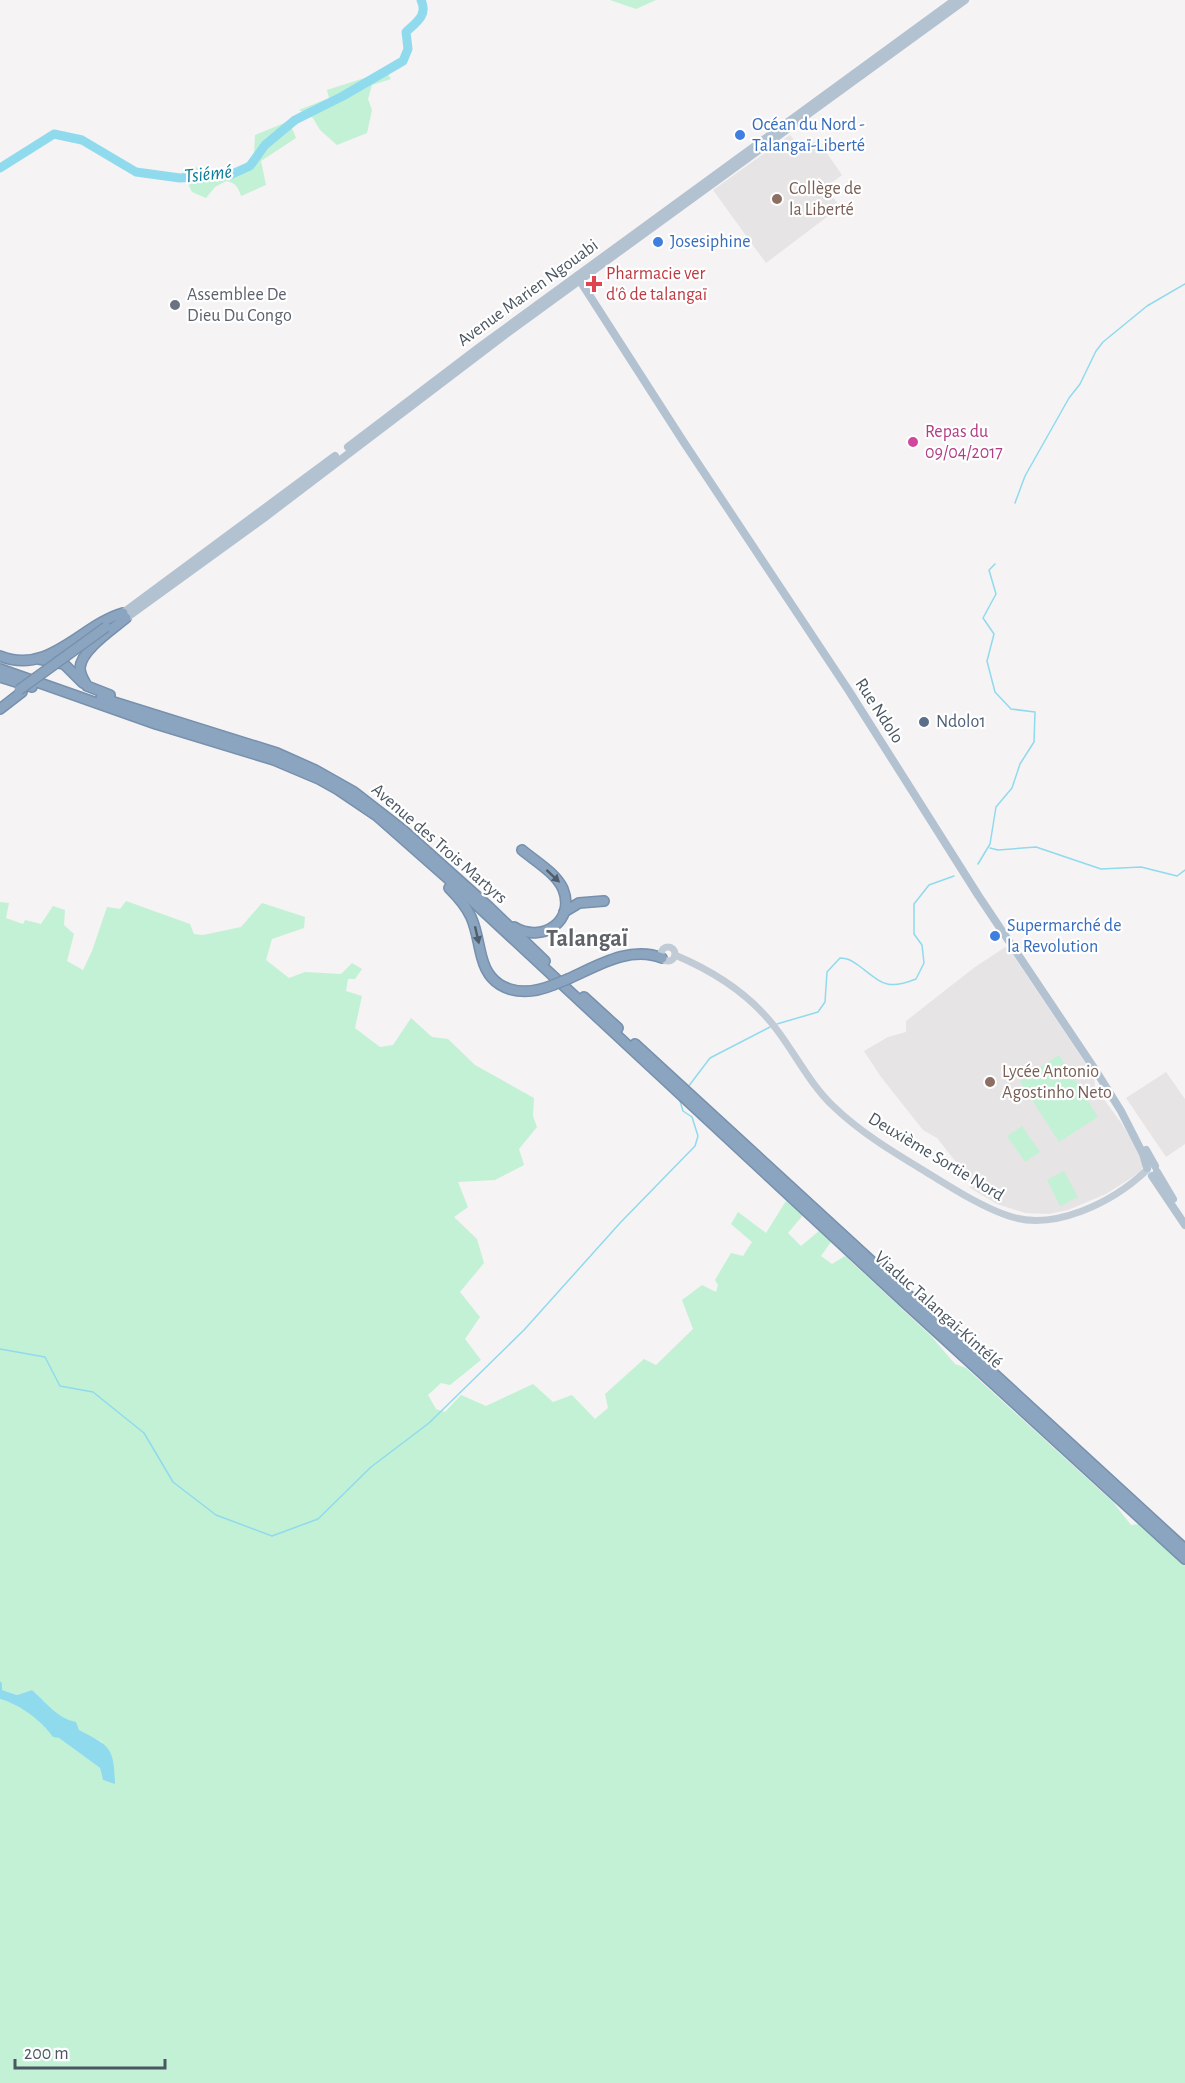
<svg xmlns="http://www.w3.org/2000/svg" width="1185" height="2083" font-family="'Alegreya Sans',sans-serif">
<style>
.education{fill:#e6e4e5}
.green{fill:#c3f1d5}
.water{fill:#90daee}
.lines{fill:none;stroke-linecap:round;stroke-linejoin:round}
.stream{stroke:#90daee;stroke-width:1.5}
.river{stroke:#90daee;stroke-width:9}
.highway-casing{stroke:#7690ad;stroke-width:12}
.secondary{stroke:#c1cbd6;stroke-width:7}
.primary{stroke:#b3c2d1;stroke-width:8}
.highway{stroke:#8ba5c1;stroke-width:9}
.highway-bridge-casing{stroke:#7690ad;stroke-width:12;stroke-linecap:butt}
.highway-bridge{stroke:#8ba5c1;stroke-width:9}
.oneway{fill:#505e6b}
.shop-dot{fill:#3f7fe0;stroke:#fff;stroke-width:2}
.education-dot{fill:#8d6e63;stroke:#fff;stroke-width:2}
.health-dot{fill:#e0444e;stroke:#fff;stroke-width:2}
.worship-dot{fill:#6b7280;stroke:#fff;stroke-width:2}
.hotel-dot{fill:#d1479c;stroke:#fff;stroke-width:2}
.service-dot{fill:#5c6f8a;stroke:#fff;stroke-width:2}
.labels{text-anchor:middle;dominant-baseline:central;stroke-width:4.5;stroke-linejoin:round;paint-order:stroke}
.shop-label{font-size:18px;fill:#366cbe;stroke:#fff;text-anchor:start}
.education-label{font-size:18px;fill:#785e54;stroke:#fff;text-anchor:start}
.health-label{font-size:18px;fill:#be3a42;stroke:#fff;text-anchor:start}
.street-label{font-size:18px;fill:#4a5661;stroke:#fff}
.worship-label{font-size:18px;fill:#5b616d;stroke:#fff;text-anchor:start}
.hotel-label{font-size:18px;fill:#b23c85;stroke:#fff;text-anchor:start}
.service-label{font-size:18px;fill:#4e5e75;stroke:#fff;text-anchor:start}
.water-label{font-size:20px;font-style:italic;fill:#0c7c9b;stroke:#fff}
.district-label{font-size:24px;font-weight:bold;fill:#5f6368;stroke:#fff}
</style>
<rect width="100%" height="100%" fill="#f5f3f3"/>
<!-- education -->
<g class="education">
<path d="M790 135 803 151 817 139 842 175 826 187 840 207 766 263 713 190Z"/>
<path d="M1007 946 1094 1076 1095 1087 1122 1124 1143 1159 1142 1171 1106 1194 1068 1210 1049 1214 1025 1213 997 1204 970 1188 968 1177 937 1138 923 1130 881 1077 864 1051 888 1037 906 1032V1021L975 967Z"/>
<path d="M1166 1072 1185 1099V1144L1166 1157 1126 1098Z"/>
</g>
<!-- green -->
<g class="green">
<path d="M610 0H656L636 9Z"/>
<path d="M386 71 391 79 372 85 368 99 372 110 367 133 337 145 320 130 313 118 299 110 329 98 327 90Z"/>
<path d="M289 121 296 138 261 161 266 185 241 196C238 186 235 183 226 181L215 187 206 198 192 192 182 172 194 167 209 170 232 169 245 164 254 154 255 135Z"/>
<path d="M126 901 190 924 194 934 203 935 241 927 262 903 305 917 304 928 272 939 266 960 289 978 305 972 341 974 352 963 362 969 355 979H348L346 991 362 996 355 1028 380 1047 393 1045 411 1018 432 1037 448 1039 475 1065 534 1098 533 1116 537 1127 519 1149 524 1165 495 1180 458 1182 468 1207 454 1217 477 1239 484 1263 460 1292 480 1317 465 1339 481 1360 450 1385 441 1383 428 1395 436 1409 445 1412 461 1395 486 1406 533 1384 553 1402 572 1395 595 1419 608 1408 605 1394 644 1359 656 1365 693 1329 682 1300 702 1285 716 1292 718 1285 715 1280 731 1253 743 1256 752 1242 731 1224 738 1212 766 1233 786 1201 803 1215 788 1233 801 1246 819 1231 831 1242 821 1256 832 1264 845 1256 931 1336 955 1364 966 1368 1113 1502 1131 1525 1140 1524 1185 1564V2083H0V1699C19 1703 41 1720 53 1736L59 1738 100 1768 103 1780 115 1783 102 1742 78 1730 75 1722C57 1718 47 1703 32 1690L17 1695 2 1690V1683L0 1681V902L9 903 6 918 23 924 25 920 41 924 53 906 65 910 64 925 74 934 67 961 83 970 92 951 107 907 120 909Z"/>
<path d="M1059 1055 1098 1117 1059 1142 1020 1081Z"/>
<path d="M1022 1126 1040 1152 1025 1162 1007 1136Z"/>
<path d="M1064 1171 1078 1197 1060 1206 1047 1180Z"/>
</g>
<!-- water -->
<path class="water" d="M0 1681 2 1683V1690L17 1695 32 1690C47 1703 57 1718 76 1722L79 1730C110 1746 114 1747 115 1784L103 1780 100 1768 59 1738 53 1737C41 1720 19 1704 0 1699Z"/>
<g class="lines">
<!-- stream -->
<g class="stream">
<path d="M1015 503 1025 476 1069 398 1080 384 1096 351 1103 342 1147 306 1185 284"/>
<path d="M990 848 998 850 1036 847 1101 869 1141 867 1177 876 1185 870"/>
<path d="M978 864 990 844 996 807 1012 788 1020 764 1034 742 1035 712 1011 709 995 692 987 661 994 634 983 618 996 594 989 570 995 564"/>
<path d="M777 1024 818 1012 825 1002 827 972 840 958C848 958 852 961 858 965 882 983 886 991 916 979L924 963 922 945 914 934V904L929 885 954 876"/>
<path d="M688 1087 710 1058 770 1027"/>
<path d="M0 1349 45 1357 60 1386 93 1392 144 1433 173 1482 216 1515 272 1536 318 1519 371 1467 429 1423 524 1330 620 1223 695 1146 698 1136 692 1117 683 1111 680 1101"/>
</g>
<!-- river -->
<path class="river" d="M0 168 54 134 82 140 136 172 180 178 230 175 250 166 265 145 295 120 343 96 403 61 408 49 406 32C417 22 428 15 421 0"/>
<defs>
<g id="highway">
<path d="M0 656C49 676 81 625 123 613"/>
<path d="M39 659 64 664 83 683"/>
<path d="M0 669 156 724 274 760 319 779 337 789 377 816 453 883 903 1301 1185 1559"/>
<path d="M0 677 32 687"/>
<path d="M110 695 87 686C84 680 80 675 80 668 81 650 113 629 126 618"/>
<path d="M101 698 277 753 315 770 354 792 403 830 489 907 545 961"/>
<path d="M0 709 22 692"/>
<path d="M449 888C458 897 466 906 471 917 477 930 478 944 482 958 491 993 524 997 553 985"/>
<path d="M564 912 579 903 604 901"/>
<path d="M514 927C542 944 576 921 563 889 556 873 535 861 522 850"/>
<path d="M568 979C597 966 630 945 662 958"/>
<path d="M584 997 618 1028"/>
<path d="M635 1044 1185 1549"/>
</g>
</defs>
<!-- highway casing -->
<use href="#highway" class="highway-casing"/>
<!-- secondary -->
<g class="secondary">
<circle cx="668" cy="954" r="7"/>
<path d="M675 955C713 971 752 996 777 1030 796 1055 810 1084 833 1106 861 1133 893 1152 926 1172 951 1187 978 1205 1006 1215 1053 1233 1113 1202 1147 1170"/>
</g>
<!-- primary -->
<g class="primary">
<path d="M577 276 683 441 849 691 978 895 1096 1071 1121 1111 1143 1154 1147 1168"/>
<path d="M348 447 481 346 955 0"/>
<path d="M123 613 335 456"/>
<path d="M126 618 264 518 510 331 965 0"/>
<path d="M1146 1150 1155 1166"/>
<path d="M1157 1172 1173 1199"/>
<path d="M1152 1176 1185 1225"/>
</g>
<!-- highway -->
<use href="#highway" class="highway"/>
<defs>
<g id="highway-bridge">
<path d="M19 690 106 627"/>
<path d="M553 985 568 979"/>
</g>
</defs>
<!-- highway-bridge casing -->
<use href="#highway-bridge" class="highway-bridge-casing"/>
<!-- highway-bridge -->
<use href="#highway-bridge" class="highway-bridge"/>
</g>
<!-- one-way arrows -->
<defs><path id="oneway-solid" d="M-6-.8H1V-3.2L6.5 0L1 3.2V.8H-6Z" transform="scale(1.5)"/></defs>
<g class="oneway">
<use href="#oneway-solid" transform="translate(553 876) rotate(43)"/>
<use href="#oneway-solid" transform="translate(477 935) rotate(77)"/>
</g>
<!-- markers -->
<g class="shop-dot">
<circle cx="740" cy="135" r="6"/>
<circle cx="658" cy="242" r="6"/>
<circle cx="995" cy="936" r="6"/>
</g>
<g class="education-dot">
<circle cx="777" cy="199" r="6"/>
<circle cx="990" cy="1082" r="6"/>
</g>
<path class="health-dot" d="M591 275h6v6h6v6h-6v6h-6v-6h-6v-6h6z"/>
<circle class="worship-dot" cx="175" cy="305" r="6"/>
<circle class="hotel-dot" cx="913" cy="442" r="6"/>
<circle class="service-dot" cx="924" cy="722" r="6"/>
<g class="labels">
<!-- shop labels -->
<g class="shop-label">
<text x="752" y="125">Océan du Nord -<tspan x="752" dy="21">Talangaï-Liberté</tspan></text>
<text x="670" y="242">Josesiphine</text>
<text x="1007" y="926">Supermarché de<tspan x="1007" dy="21">la Revolution</tspan></text>
</g>
<!-- education labels -->
<g class="education-label">
<text x="789" y="189">Collège de<tspan x="789" dy="21">la Liberté</tspan></text>
<text x="1002" y="1072">Lycée Antonio<tspan x="1002" dy="21">Agostinho Neto</tspan></text>
</g>
<!-- health labels -->
<g class="health-label">
<text x="606" y="274">Pharmacie ver<tspan x="606" dy="21">d'ô de talangaï</tspan></text>
</g>
<!-- street labels -->
<g class="street-label">
<text transform="translate(528 293) rotate(-36)">Avenue Marien Ngouabi</text>
<text transform="translate(879 711) rotate(57)">Rue Ndolo</text>
<text transform="translate(439 844) rotate(41)">Avenue des Trois Martyrs</text>
<text transform="translate(936 1157) rotate(31)">Deuxième Sortie Nord</text>
<text transform="translate(938 1310) rotate(42)">Viaduc Talangaï-Kintélé</text>
</g>
<!-- worship labels -->
<g class="worship-label">
<text x="187" y="295">Assemblee De<tspan x="187" dy="21">Dieu Du Congo</tspan></text>
</g>
<!-- hotel labels -->
<g class="hotel-label">
<text x="925" y="432">Repas du<tspan x="925" dy="21">09/04/2017</tspan></text>
</g>
<!-- service labels -->
<g class="service-label">
<text x="936" y="722">Ndolo1</text>
</g>
<!-- water labels -->
<g class="water-label">
<text transform="translate(208 174) rotate(-6)">Tsiémé</text>
</g>
<!-- district labels -->
<g class="district-label">
<text x="587" y="939">Talangaï</text>
</g>
</g>
<!-- scale -->
<path d="M15 2059v9h150v-9" fill="none" stroke="#4a5661" stroke-width="3"/>
<text x="24" y="2059" font-size="18" fill="#4a5661" stroke="#ffffff" stroke-width="4.5" paint-order="stroke">200 m</text>
</svg>
